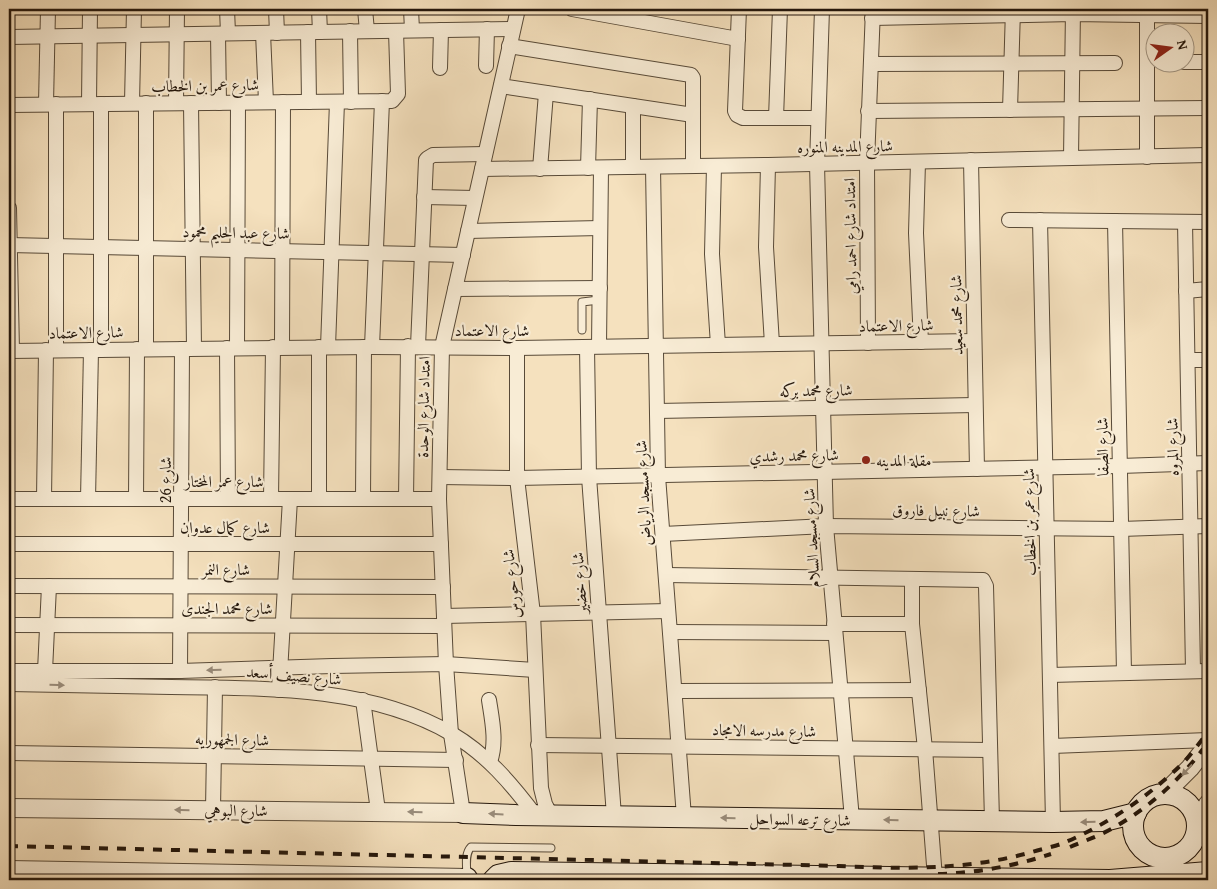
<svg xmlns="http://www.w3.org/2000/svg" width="1217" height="889" font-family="'Gentium Book Plus',Amiri,serif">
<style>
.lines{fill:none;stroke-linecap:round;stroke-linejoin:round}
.service-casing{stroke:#584a38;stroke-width:9}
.minor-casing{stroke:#584a38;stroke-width:16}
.tertiary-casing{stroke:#584a38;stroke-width:20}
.secondary-casing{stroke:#24170c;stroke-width:22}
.service{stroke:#f8ecd5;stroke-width:7}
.minor{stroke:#f8ecd5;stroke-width:14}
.tertiary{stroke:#f8ecd5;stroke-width:18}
.secondary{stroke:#f8ecd5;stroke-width:20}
.rail{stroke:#24170c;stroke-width:4;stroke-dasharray:9 9;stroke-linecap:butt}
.oneway{fill:#998c7b}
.poi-dot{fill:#8f2418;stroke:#f8ecd5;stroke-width:2}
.labels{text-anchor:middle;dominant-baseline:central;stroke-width:4.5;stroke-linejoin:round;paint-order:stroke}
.street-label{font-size:16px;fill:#24170c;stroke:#f8ecd5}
.poi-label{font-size:16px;fill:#24170c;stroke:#f8ecd5;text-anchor:start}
</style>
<rect width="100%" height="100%" fill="#f5e1be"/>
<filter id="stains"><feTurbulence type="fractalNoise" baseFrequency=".004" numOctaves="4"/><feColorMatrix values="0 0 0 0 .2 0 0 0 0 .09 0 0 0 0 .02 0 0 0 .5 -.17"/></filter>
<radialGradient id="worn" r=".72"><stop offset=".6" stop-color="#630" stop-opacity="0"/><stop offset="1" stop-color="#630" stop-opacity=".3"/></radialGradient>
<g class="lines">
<defs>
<g id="service">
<path d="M582 330V302L599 300"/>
<path d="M467 877C467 868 464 854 471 847L551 848"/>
</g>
<g id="minor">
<path d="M227 9 228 33"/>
<path d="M276 9 277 33"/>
<path d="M319 9 320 32"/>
<path d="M365 9 367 31"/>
<path d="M411 9 412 30"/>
<path d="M572 9 738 39"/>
<path d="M739 9 735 111 737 115 743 118H818"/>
<path d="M822 9 817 164 826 526 852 819"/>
<path d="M872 18 1073 14 1208 16"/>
<path d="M350 31 351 102"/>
<path d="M308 32 309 102"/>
<path d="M263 33 266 102"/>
<path d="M218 34 219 103"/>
<path d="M9 37 513 29"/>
<path d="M509 46 691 75 693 78V166"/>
<path d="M1184 62H1208"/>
<path d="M871 64 1115 63"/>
<path d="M486 66 487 29"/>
<path d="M440 68 441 30"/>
<path d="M501 86 693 115"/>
<path d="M132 103 134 9"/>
<path d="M146 103V349"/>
<path d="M176 103 177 9"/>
<path d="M191 103 194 348"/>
<path d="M46 104 48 9"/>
<path d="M56 104V350"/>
<path d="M89 104 90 9"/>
<path d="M101 104V350"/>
<path d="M9 105 392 101 398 94 396 31"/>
<path d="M1010 110 1013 9"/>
<path d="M868 111 1208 108"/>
<path d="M776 118 780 9"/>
<path d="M1147 157V9"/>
<path d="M1071 158 1073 9"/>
<path d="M971 160 977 469"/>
<path d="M918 162 916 233 921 342"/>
<path d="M768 165 766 247 772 344"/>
<path d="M714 166 712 254 718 345"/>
<path d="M633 167V106"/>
<path d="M653 167 658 476 684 817"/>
<path d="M588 168 590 99"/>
<path d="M482 169 768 165 1208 155"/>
<path d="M540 169 546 93"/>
<path d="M424 197 475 198"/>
<path d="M9 208 12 351"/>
<path d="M1009 220 1208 222"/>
<path d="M1040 220 1053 822"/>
<path d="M1115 221 1124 673"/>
<path d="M1185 222 1193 671"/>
<path d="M468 231 600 228"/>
<path d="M9 245 463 255"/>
<path d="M455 289 600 288"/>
<path d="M1186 291 1208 289"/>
<path d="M868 343 867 162 873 9"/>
<path d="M418 346 426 160 428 158 433 155 485 154"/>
<path d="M599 346 601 168"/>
<path d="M282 347 283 102"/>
<path d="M328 347 337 102"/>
<path d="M372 347 382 101"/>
<path d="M587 347 589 477 614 816"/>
<path d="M227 348 228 499"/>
<path d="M237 348 238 103"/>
<path d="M517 348V478L533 614 541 788 545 804 551 815"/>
<path d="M9 351 372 347 517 348 974 341"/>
<path d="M1188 360H1208"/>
<path d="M657 411 975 405"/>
<path d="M440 477 517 478 1120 466 1208 463"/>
<path d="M9 499H439"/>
<path d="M44 499 46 350"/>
<path d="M88 499 91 350"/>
<path d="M136 499 137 349"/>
<path d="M271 499 273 347"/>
<path d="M319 499V347"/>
<path d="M363 499 364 347"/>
<path d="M406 499 408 346"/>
<path d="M663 534 826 526 1121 529 1208 526"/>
<path d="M9 544H441"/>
<path d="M666 575 983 580 986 586 992 821"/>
<path d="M912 579V624L925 749 935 878"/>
<path d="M9 586 443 587"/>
<path d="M444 616 668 611"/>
<path d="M834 624H912"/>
<path d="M9 625 444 626"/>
<path d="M670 632 835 633"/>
<path d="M9 671H180L332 666 446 664 535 670"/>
<path d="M45 671 49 586"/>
<path d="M180 671 182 349"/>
<path d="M1050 675 1208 671"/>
<path d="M9 684C63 685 117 686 171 687 263 688 370 686 452 734 486 754 511 783 535 815"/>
<path d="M279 690 290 499"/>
<path d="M675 691 919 690"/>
<path d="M363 700 378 811"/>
<path d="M489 700C492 720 497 742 490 762"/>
<path d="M538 745 990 750"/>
<path d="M1052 746 1208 740"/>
<path d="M9 753 456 760"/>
<path d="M213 810 215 687"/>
<path d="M463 813 451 734 446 664 439 499 442 347 518 9"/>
</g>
<g id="tertiary">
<path d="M1164 794 1190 768 1208 745"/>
<path d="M9 808 463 813"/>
<path d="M1197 823 1208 804"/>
<path d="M9 870 467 878"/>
</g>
<g id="secondary">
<circle cx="1165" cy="826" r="32"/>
<path d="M463 813 516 815 1053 822 1104 821 1136 813"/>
<path d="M467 878V880"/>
<path d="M493 880 498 875 511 872 1110 880 1208 872"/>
</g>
</defs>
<!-- service casing -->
<use href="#service" class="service-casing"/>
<!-- minor casing -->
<use href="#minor" class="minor-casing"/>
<!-- tertiary casing -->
<use href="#tertiary" class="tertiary-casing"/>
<!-- secondary casing -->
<use href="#secondary" class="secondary-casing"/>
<!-- service -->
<use href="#service" class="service"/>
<!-- minor -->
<use href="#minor" class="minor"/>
<!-- tertiary -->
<use href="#tertiary" class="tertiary"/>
<!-- secondary -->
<use href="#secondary" class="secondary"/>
<!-- rail -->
<g class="rail">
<path d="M9 846 839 866C904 869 969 870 1032 852 1042 849 1052 847 1061 844 1105 826 1148 797 1182 764 1191 755 1200 742 1208 732"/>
<path d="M1070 847C1084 841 1099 836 1113 828 1147 809 1179 781 1203 749"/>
<path d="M938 874C977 873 1014 866 1051 854"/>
</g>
</g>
<!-- one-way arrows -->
<defs><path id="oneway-solid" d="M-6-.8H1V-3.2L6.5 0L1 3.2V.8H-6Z" transform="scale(1.25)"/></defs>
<g class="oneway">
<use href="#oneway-solid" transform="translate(214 670) rotate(178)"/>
<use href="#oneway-solid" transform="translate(57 685) rotate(1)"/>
<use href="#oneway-solid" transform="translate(1187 770) rotate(133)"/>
<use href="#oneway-solid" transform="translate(182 810) rotate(-179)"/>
<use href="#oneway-solid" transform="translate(415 812) rotate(-179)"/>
<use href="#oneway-solid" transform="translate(496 814) rotate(-177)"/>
<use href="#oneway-solid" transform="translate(728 818) rotate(-179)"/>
<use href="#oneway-solid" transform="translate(891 820) rotate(-179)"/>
<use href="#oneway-solid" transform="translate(1088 822) rotate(178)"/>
</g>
<!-- markers -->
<circle class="poi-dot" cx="866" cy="460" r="5"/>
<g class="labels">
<!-- street labels -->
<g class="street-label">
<text transform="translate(205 85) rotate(-1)">شارع عمر بن الخطاب</text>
<text transform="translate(845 146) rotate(-1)">شارع المدينه المنوره</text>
<text transform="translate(236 232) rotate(1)">شارع عبد الحليم محمود</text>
<text transform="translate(850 236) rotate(-91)">امتداد شارع احمد رامي</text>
<text transform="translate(956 315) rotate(-91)">شارع محمد سعيد</text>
<text transform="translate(896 325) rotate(-1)">شارع الاعتماد</text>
<text x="492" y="330">شارع الاعتماد</text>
<text transform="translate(86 332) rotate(-1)">شارع الاعتماد</text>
<text transform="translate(816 390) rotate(-1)">شارع محمد بركه</text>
<text transform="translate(423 407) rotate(-89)">امتداد شارع الوحدة</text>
<text transform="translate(1102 447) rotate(-91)">شارع الصفا</text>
<text transform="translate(1172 447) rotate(-91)">شارع المروه</text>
<text transform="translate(794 455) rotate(-1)">شارع محمد رشدي</text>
<text transform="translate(165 480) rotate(-90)">شارع 26</text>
<text x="224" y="481">شارع عمر المختار</text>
<text transform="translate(643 493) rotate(-93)">شارع مسجد الرياض</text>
<text transform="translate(936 510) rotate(1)">شارع نبيل فاروق</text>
<text transform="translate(1029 522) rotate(-91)">شارع عمر بن الخطاب</text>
<text x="225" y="527">شارع كمال عدوان</text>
<text transform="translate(811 538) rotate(-93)">شارع مسجد السلام</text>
<text x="226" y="569">شارع النمر</text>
<text transform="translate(579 583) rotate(-94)">شارع خضير</text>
<text transform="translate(511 584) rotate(-96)">شارع حورس</text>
<text x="227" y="608">شارع محمد الجندى</text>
<text transform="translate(294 675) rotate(5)">شارع نصيف أسعد</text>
<text transform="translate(764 730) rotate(1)">شارع مدرسه الامجاد</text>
<text transform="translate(232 739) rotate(1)">شارع الجمهوريه</text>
<text x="236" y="810">شارع البوهي</text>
<text transform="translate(800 819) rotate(1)">شارع ترعه السواحل</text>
</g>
<!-- poi labels -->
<g class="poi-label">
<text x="876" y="460">مقلة المدينه</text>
</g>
</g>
<!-- margin -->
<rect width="1217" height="889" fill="none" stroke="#f5e1be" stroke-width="30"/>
<rect x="10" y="10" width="1197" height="869" fill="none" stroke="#24170c" stroke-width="2.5"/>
<rect x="15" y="15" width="1187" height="859" fill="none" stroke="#24170c"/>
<!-- north arrow -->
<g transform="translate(1170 48) rotate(76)"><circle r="24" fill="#f8ecd5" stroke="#a39785"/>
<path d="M0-4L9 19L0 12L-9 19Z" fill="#8f2418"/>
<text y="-8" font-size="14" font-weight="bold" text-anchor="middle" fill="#24170c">N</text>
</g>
<rect width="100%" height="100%" filter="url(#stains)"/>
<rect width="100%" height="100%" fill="url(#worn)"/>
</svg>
